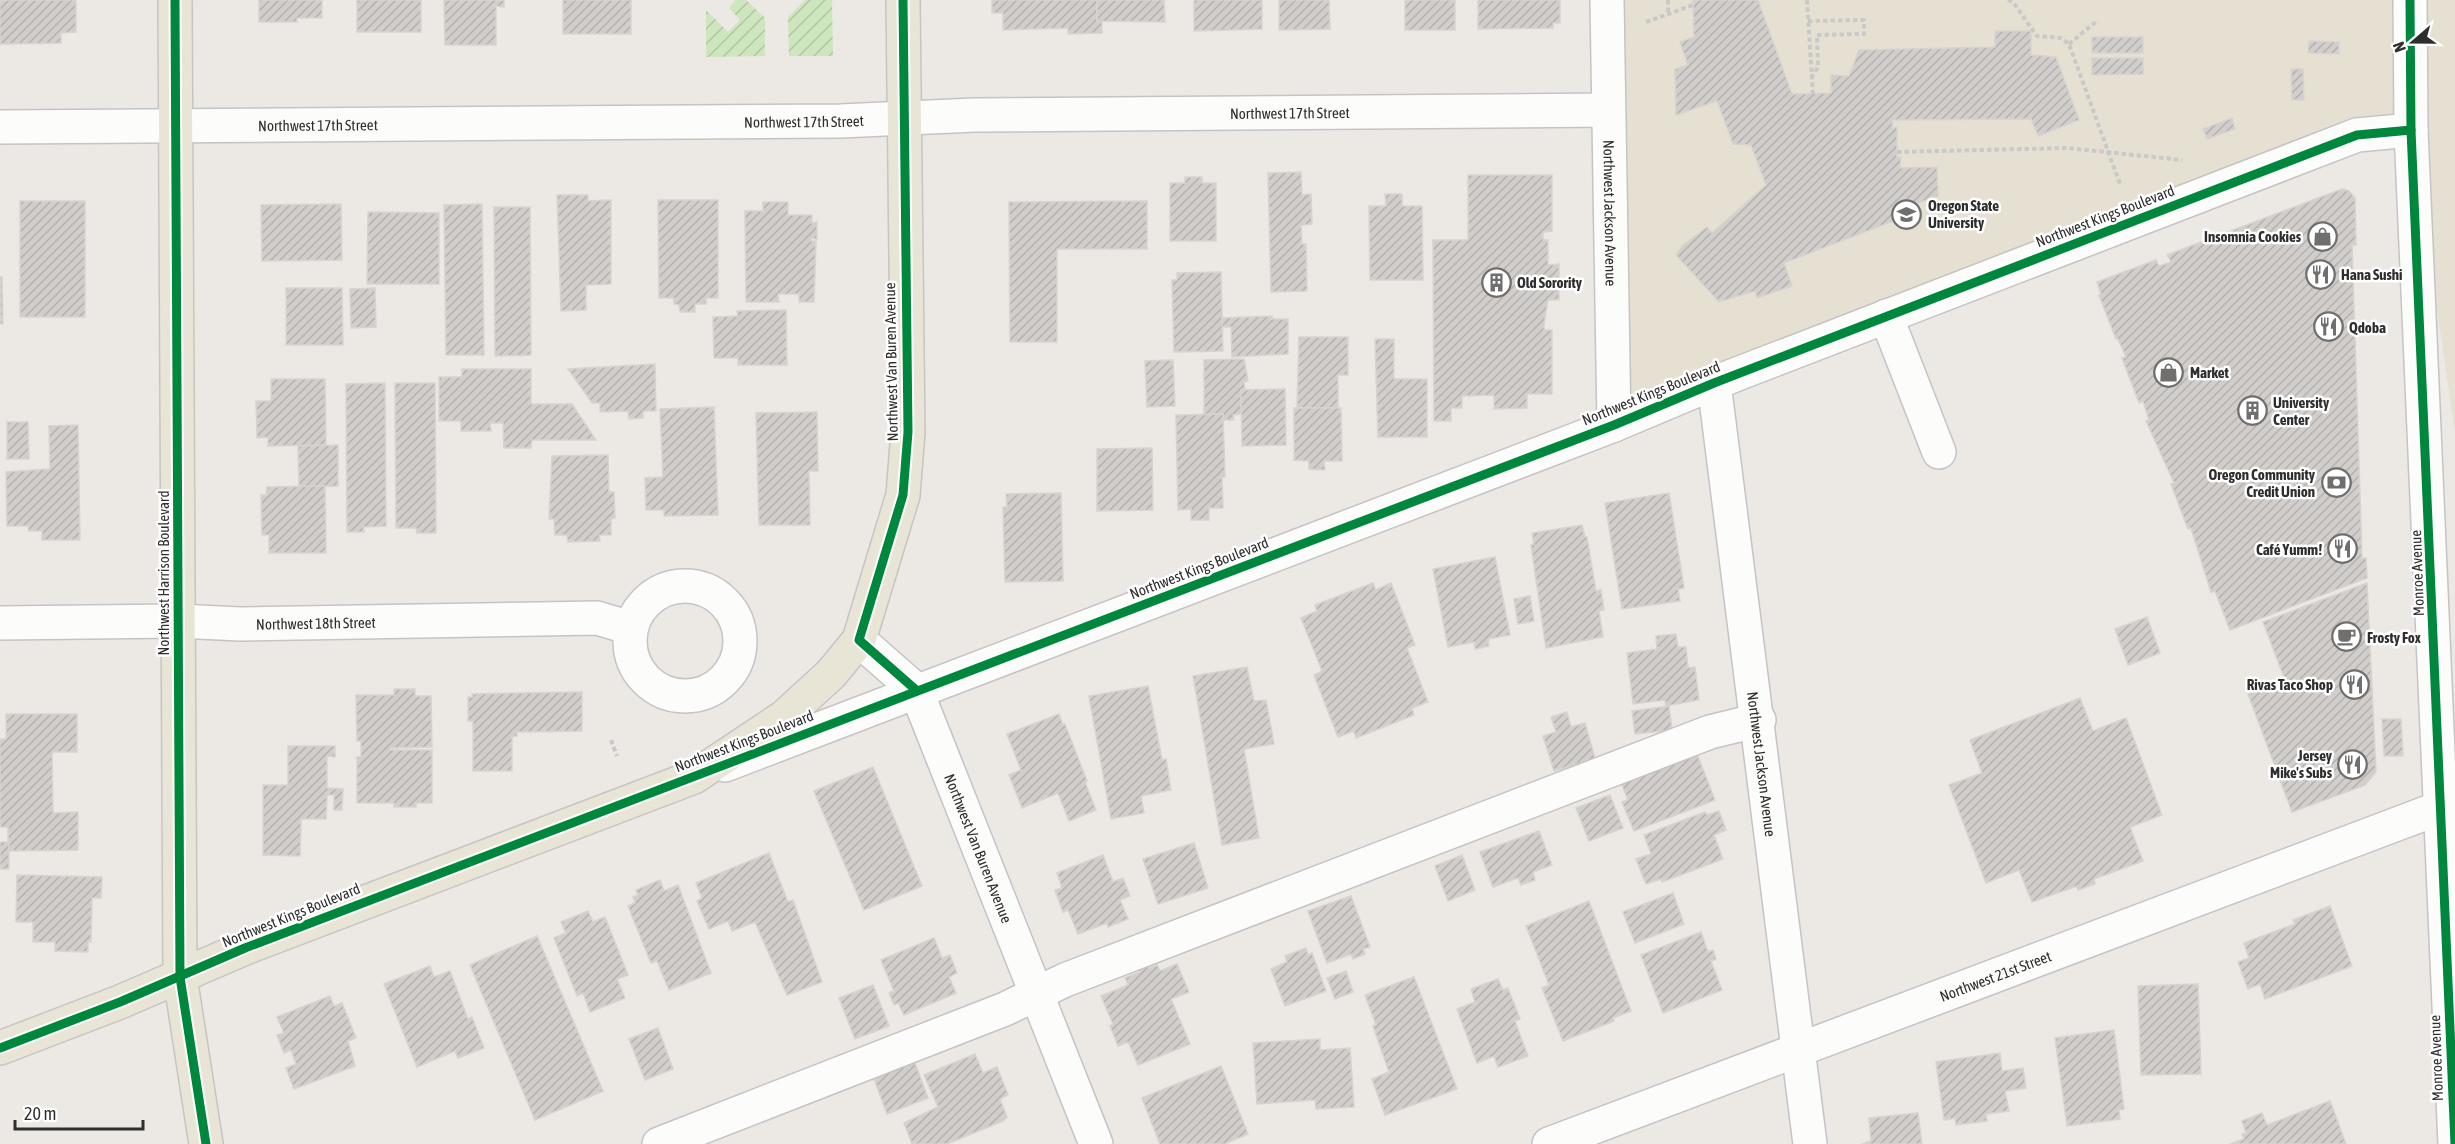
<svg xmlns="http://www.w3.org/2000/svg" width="2455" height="1144" font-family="'Asap Condensed',sans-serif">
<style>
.education{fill:#e6e0d3}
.garden{fill:url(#garden-furrows)}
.building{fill:url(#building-hatch);stroke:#d7d4d0;stroke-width:1.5}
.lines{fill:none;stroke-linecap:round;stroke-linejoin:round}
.minor-casing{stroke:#c5c4c5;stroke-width:36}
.major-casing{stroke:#c6c5c4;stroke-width:36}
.path{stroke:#c9c9c8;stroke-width:4;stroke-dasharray:4.5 3;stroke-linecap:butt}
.minor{stroke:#fcfcfb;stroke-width:33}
.major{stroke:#e8e4d6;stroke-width:33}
.cycleway-casing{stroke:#fff;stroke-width:13}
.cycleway{stroke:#00873e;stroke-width:9}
.labels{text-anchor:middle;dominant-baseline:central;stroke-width:5;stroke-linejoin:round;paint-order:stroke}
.street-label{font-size:15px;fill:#2e2e2e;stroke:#fff}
.poi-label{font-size:15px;font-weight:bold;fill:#2e2e2e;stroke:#fff;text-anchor:start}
</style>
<defs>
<pattern id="garden-furrows" width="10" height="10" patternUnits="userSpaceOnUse" patternTransform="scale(1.5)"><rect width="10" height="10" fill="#cee6be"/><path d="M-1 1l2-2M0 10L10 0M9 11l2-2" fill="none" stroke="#b1c6a4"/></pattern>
<pattern id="building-hatch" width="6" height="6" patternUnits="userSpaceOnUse" patternTransform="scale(1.5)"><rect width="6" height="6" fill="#d1cecb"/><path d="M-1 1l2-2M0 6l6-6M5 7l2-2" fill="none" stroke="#b4b1af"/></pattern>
</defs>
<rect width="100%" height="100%" fill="#ece8e4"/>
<!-- education -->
<path class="education" d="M1621 0H2455V433L2411 131 1624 426Z"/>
<!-- garden -->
<g class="garden">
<path d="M736 0H746L765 18V56L706 57V10L728 32 740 20 729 8Z"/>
<path d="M805 0H832L833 56H789L788 17Z"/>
</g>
<!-- building -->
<g class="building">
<path d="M0 0H76V32L61 33V43L0 44Z"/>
<path d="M259 0H322V18H297V22H259Z"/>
<rect x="357" y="0" width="64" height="32"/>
<path d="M444 0H504V7L496 6V45H445Z"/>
<rect x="563" y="0" width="68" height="34"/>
<path d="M992 0H1097V21H1102V33L1068 34V28L1003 30V13H992Z"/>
<path d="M1097 0H1164L1165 22 1097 21Z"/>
<path d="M1194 0H1262V29L1194 31Z"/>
<path d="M1279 0H1329L1330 29 1279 30Z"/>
<rect x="1405" y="0" width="50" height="30"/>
<path d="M1478 0H1560V23H1553V28L1478 29Z"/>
<path d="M1693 0H1758L1792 94 1831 93V75L1849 76 1859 50 1995 47V31H2031V55L2056 57 2079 120 2038 136 2031 119 1893 120 1892 128 1897 127V157H1901L1900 168 1937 167 1938 196 1896 211V220L1784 263 1792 286 1757 298 1755 291 1719 302 1676 255 1682 246 1707 227 1712 233 1766 185 1751 145 1733 144 1717 101 1676 115 1675 69 1688 65 1680 42 1694 37Z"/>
<rect x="2092" y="37" width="51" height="16"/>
<path d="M2309 41 2339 42V54L2308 53Z"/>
<path d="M2092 58H2143V74L2092 75Z"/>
<path d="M2291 69H2303L2304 100H2292Z"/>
<path d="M2232 118 2235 129 2207 139 2203 129Z"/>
<path d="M1301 172 1302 195 1311 194 1312 224 1301 225 1302 244H1306L1307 291 1271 292 1268 173Z"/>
<path d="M1468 175H1552V231L1543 232V240H1548V265L1559 264V300H1548L1544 324V330H1552V394H1527V408L1494 409V395L1462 396V408H1451V421H1434L1433 240H1468Z"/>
<path d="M1185 177H1202V183H1216V241H1170V183H1185Z"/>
<path d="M2342 189 2349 191 2355 198 2356 245H2352L2362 558H2366L2367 578 2230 630 2215 591 2211 592 2191 528 2188 529 2171 484 2174 483 2146 421 2149 420 2143 401 2139 403 2122 358 2126 357 2118 339H2116L2099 295 2101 294 2097 282 2156 260 2159 266 2171 262 2167 255Z"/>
<path d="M1385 194H1402V206H1422L1423 280H1370L1369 206H1386Z"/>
<path d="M557 195H588V201L611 200V284L586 285V310L561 311Z"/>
<path d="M658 200H718V298H706V304H695V312H680L679 305 674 304V298H659Z"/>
<rect x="20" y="201" width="65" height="116"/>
<path d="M1147 201V249H1057V342H1010L1009 202Z"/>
<path d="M763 202H788V215H812V223L817 222V239L811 238V241H816L814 302H799V294H778L779 302H746L745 211H763Z"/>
<path d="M341 204 342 260 262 261 261 205Z"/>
<path d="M482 204 484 355H446L444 205Z"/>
<path d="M494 207H530L531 355 495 356Z"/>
<path d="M368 212 439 213V284H367Z"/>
<path d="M1221 272 1223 351 1174 352 1172 280H1177V273Z"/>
<path d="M0 277H2L3 324H0Z"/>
<path d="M286 288H342L343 345H286Z"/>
<path d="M375 288 376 327 351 328 350 289Z"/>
<path d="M786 310 787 365H738V358H714L713 317 738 316 737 311Z"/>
<path d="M1272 316V319H1288V354L1232 357 1231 327H1222V318Z"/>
<path d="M1299 337H1348V375H1338V408H1297Z"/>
<path d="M1375 339H1394V379H1427V437H1378Z"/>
<path d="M1244 359 1248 381 1244 382 1245 389 1241 390V414L1233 415 1234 420H1222L1223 414 1204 415V360Z"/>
<path d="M1173 360 1175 406 1147 407 1145 361Z"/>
<path d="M655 364 656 411H643V418L629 419 628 411 600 412V403H592L568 369Z"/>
<path d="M462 369H531V404H572L596 440H532L531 448H504L503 423H490L491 431H461V421H439V377H462Z"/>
<path d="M271 379H325L326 445 268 446V437L257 438 256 401H271Z"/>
<path d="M385 383 386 526 363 527 364 532H347L346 384Z"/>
<path d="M395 383H435L436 533H417L416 528H396Z"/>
<path d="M1285 389 1286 445 1242 446 1241 390Z"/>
<path d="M714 407 718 515 664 516V510H646L645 478 663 477 660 409Z"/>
<path d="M1294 408H1341L1342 461H1324L1325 470 1309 469V461L1294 460Z"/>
<path d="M817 412 818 471H809L810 525H759L756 413Z"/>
<path d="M1223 414 1225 477H1222L1223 508H1209V520H1191V509L1178 510 1176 415Z"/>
<path d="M7 422H28L29 459H7Z"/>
<path d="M78 425 80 540H42V531H28L29 526H7L6 472 50 469 49 426Z"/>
<path d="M338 445V486L299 487 298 446Z"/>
<path d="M1152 448 1153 510 1097 511V449Z"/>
<path d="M608 455 609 492H614L615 518 611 519V535H599L600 541 568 542 567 535H555L554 519H549L552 456Z"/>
<path d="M325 486 326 553H269V535H262L261 495H266L267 487Z"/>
<path d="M1061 493 1063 581 1005 582 1003 507H1007L1006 494Z"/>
<path d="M1669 493 1684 588 1678 589 1680 601 1622 609 1605 503Z"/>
<path d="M1582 525 1585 537H1587L1596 591 1601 590 1604 610 1599 611 1603 637 1546 648 1531 545 1534 544 1532 533Z"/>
<path d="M1495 557 1510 635 1488 639 1489 646 1475 649 1474 642 1448 647 1433 569Z"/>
<path d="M1373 583 1376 590 1391 583 1415 645 1407 648 1428 702 1412 708 1414 715 1356 738 1354 731 1338 737 1314 675 1322 671 1301 618 1317 611 1315 605Z"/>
<path d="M2367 583 2376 772 2365 785 2292 812 2248 694 2285 680 2263 622Z"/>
<path d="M1530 596 1534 621 1518 624 1514 599Z"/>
<path d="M2147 617 2160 653 2128 665 2115 629Z"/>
<path d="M1676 634 1678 647H1686L1688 668 1695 667 1699 700 1666 706 1665 700 1633 704 1627 653 1657 649 1656 636Z"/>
<path d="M1247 667 1254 701 1266 700 1274 744 1244 749 1259 838 1222 845 1193 676Z"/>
<path d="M1148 686 1162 760 1166 759 1171 790 1141 796 1144 813 1111 819 1089 696Z"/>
<path d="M394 689H415V696H431L432 747 391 748V750H432V803H416V807H394V803H357V757H361V741H357L356 695H394Z"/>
<path d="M582 692V731L517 732V736L512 737V771H473V721H468V697H473L472 694Z"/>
<path d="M2080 698 2093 731 2126 718 2162 815 2130 827 2143 861 2094 879 2095 884 2078 890 2077 886 2032 902 2019 870 1986 883 1949 785 1982 773 1970 740Z"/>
<path d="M1669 706 1672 730 1635 734 1632 711Z"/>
<path d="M1567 712 1571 727 1585 723 1595 758 1554 771 1543 736 1556 732 1551 717Z"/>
<path d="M6 714H77V752H52L53 813 78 812V850L8 851V827H0V739H6Z"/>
<path d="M1059 714 1063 725 1065 724 1087 781 1085 782 1096 810 1069 821 1058 793 1022 808 1009 775 1021 770 1007 734Z"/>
<path d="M2382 719H2401L2403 756H2384Z"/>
<path d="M288 746H335V757L327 756V788L343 789 342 810H334V795H327L326 819H301L300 856 263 855V785H288Z"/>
<path d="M1697 754 1715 800 1634 831 1622 802 1628 800 1621 783Z"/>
<path d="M873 767 922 886 864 910 814 791Z"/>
<path d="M1610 795 1623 828 1589 841 1576 808Z"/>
<path d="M1719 811 1726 830 1714 835 1723 859 1662 882 1661 879 1646 884 1636 859 1651 854 1644 835 1705 812 1707 815Z"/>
<path d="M1539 831 1552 865 1533 872 1535 880 1521 885 1518 878 1493 887 1480 852Z"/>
<rect x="0" y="842" width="9" height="27"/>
<path d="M1194 843 1208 888 1158 904 1143 859Z"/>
<path d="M769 853 788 902 793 900 822 982 787 995 755 922 732 931 728 921 709 929 697 901 702 898 696 883Z"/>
<path d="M1103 855 1113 882 1123 878 1130 896 1120 900 1128 919 1108 927 1107 923 1078 934 1068 910 1063 912 1055 890 1062 888 1057 873Z"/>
<path d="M1462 855 1475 890 1448 901 1435 866Z"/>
<path d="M17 875 102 877 101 898H92L91 942 88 941V952L55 951V942H33V922H16Z"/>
<path d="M660 880 664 891 678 885 711 973 669 990 657 961 651 963 628 906 635 903 633 897 638 895 636 890Z"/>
<path d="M1673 893 1684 924 1635 943 1623 912Z"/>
<path d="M1351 896 1370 947 1363 949 1365 954 1353 959 1351 954 1327 963 1308 911Z"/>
<path d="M1589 901 1631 1011 1613 1018 1614 1021 1563 1041 1542 988 1549 985 1526 926Z"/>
<path d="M2330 906 2352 966 2265 999 2260 984 2248 989 2238 962 2249 958 2244 943 2295 924 2293 920Z"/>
<path d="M588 911 593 922 605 917 628 975 617 979 625 998 590 1012 583 993 577 996 554 938 566 933 561 922Z"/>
<path d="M1701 932 1708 952 1713 950 1716 959 1711 961 1722 990 1663 1013 1641 955Z"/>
<path d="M537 936 603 1091 535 1120 470 965Z"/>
<path d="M934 938 942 958 950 955 957 973 949 977 956 993 904 1015 898 1003 894 1005 889 993 894 991 881 960Z"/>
<path d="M1306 948 1308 955 1312 953 1326 991 1285 1006 1271 969 1287 962 1285 956Z"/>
<path d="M1177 964 1189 992 1171 999 1190 1044 1138 1065 1128 1042 1118 1046 1110 1026 1113 1024 1101 996 1128 985 1125 978 1140 972 1139 969 1147 965 1149 968 1157 965 1160 971Z"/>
<path d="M430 966 434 977 450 971 468 1019 472 1017 484 1048 458 1058 455 1051 417 1067 384 984Z"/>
<path d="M1346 971 1353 992 1335 999 1327 978Z"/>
<path d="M1414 977 1457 1089 1385 1115 1372 1079 1389 1072 1373 1026 1376 1025 1365 995Z"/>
<path d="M1498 979 1503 990 1508 988 1520 1019 1515 1021 1528 1056 1498 1067 1494 1056 1477 1063 1457 1009 1475 1002 1471 989Z"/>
<path d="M2198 984 2201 1074 2141 1075 2138 986Z"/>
<path d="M873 985 889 1026 855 1039 839 998Z"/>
<path d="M330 996 334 1006 342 1003 356 1038 348 1041 355 1066 294 1089 286 1068 296 1064 291 1050 284 1053 277 1035 284 1033 277 1017Z"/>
<path d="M658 1028 673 1069 645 1080 629 1039Z"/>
<path d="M2114 1030 2124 1109 2119 1110 2120 1119 2067 1126 2055 1038Z"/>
<path d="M1320 1039V1050L1350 1048 1354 1107 1316 1109 1315 1100 1257 1104 1253 1043Z"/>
<path d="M2000 1053 2002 1071 2023 1068 2026 1088 2005 1091 2009 1111 1986 1114 1987 1121 1956 1125 1955 1118 1944 1120 1936 1062Z"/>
<path d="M975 1054 983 1073 997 1067 1008 1095 1000 1099 1007 1117 1003 1121 947 1144H912L904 1123 938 1107 924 1075Z"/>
<path d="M912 1055 928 1098 887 1114 871 1071Z"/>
<path d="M1221 1066 1248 1134 1225 1144H1160L1142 1098Z"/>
<path d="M2330 1101 2346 1144H2230L2244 1139 2242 1134 2246 1133 2242 1121 2262 1113 2267 1125Z"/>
<path d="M1918 1113 1922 1144H1862L1871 1141 1869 1118Z"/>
</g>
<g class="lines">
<defs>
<g id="minor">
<path id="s1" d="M1607 0 1614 425"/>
<path d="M2410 0 2411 130 2455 1144"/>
<path id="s2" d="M0 127 840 121 975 115 1608 110"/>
<path d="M1886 316 1939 452"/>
<path id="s3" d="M1714 383 1810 1144"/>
<circle cx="685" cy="641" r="55"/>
<path id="s4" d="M0 623 178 621 240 624 597 618 631 628"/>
<path id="s5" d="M859 640 916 690 1096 1144"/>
<path d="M725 765 1614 425 1714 383 2357 135 2411 130"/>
<path d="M659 1144 1005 1009 1065 980 1710 732 1759 720"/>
<path id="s6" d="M1549 1144 2442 807"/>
</g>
<g id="major">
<path d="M175 0 180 977 206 1144"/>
<path d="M0 1048 120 1002 245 948 694 777 784 717 831 674 859 640 903 495 908 432 903 0"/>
</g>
</defs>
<!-- minor casing -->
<use href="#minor" class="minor-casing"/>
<!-- major casing -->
<use href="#major" class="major-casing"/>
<!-- path -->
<g class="path">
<path d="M1668 0V14"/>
<path d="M1807 0 1813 94"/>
<path d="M2008 0 2013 2 2037 36 2061 38 2069 44 2120 184"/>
<path d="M1808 21 1864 20V34L1817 35 1818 67 1812 77"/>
<path d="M1646 22 1693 5"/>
<path d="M2069 44 2098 20"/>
<path d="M1897 152 2068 148 2182 160"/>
<path d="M611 740 617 756"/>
</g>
<!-- minor -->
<use href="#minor" class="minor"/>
<!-- major -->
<use href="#major" class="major"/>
<defs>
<g id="cycleway">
<path d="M175 0 180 977 206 1144"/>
<path d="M903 0 908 432 903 495 859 640 916 690"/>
<path d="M2410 0 2411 130 2455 1144"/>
<path d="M0 1048 120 1002 245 948 1614 425 1714 383 2357 135 2411 130"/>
</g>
</defs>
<!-- cycleway casing -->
<use href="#cycleway" class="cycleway-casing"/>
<!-- cycleway -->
<use href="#cycleway" class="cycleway"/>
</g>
<!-- icons -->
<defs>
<symbol id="university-ring" viewBox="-11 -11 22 22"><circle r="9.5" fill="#fff" stroke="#706f6e" stroke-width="1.5"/><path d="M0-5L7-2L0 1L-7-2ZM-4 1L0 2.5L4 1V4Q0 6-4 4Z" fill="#706f6e"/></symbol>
<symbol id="shop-ring" viewBox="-11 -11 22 22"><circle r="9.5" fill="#fff" stroke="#706f6e" stroke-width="1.5"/><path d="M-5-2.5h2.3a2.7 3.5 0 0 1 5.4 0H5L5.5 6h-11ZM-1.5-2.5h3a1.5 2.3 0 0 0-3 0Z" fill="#706f6e"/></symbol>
<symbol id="restaurant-ring" viewBox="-11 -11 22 22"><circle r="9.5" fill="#fff" stroke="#706f6e" stroke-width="1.5"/><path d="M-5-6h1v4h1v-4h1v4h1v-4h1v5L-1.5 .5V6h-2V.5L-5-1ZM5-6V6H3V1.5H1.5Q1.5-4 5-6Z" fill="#706f6e"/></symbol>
<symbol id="building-ring" viewBox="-11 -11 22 22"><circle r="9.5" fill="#fff" stroke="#706f6e" stroke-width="1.5"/><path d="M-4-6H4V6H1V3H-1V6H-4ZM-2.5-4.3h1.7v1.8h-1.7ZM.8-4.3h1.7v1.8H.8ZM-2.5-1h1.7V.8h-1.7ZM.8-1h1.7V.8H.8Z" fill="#706f6e"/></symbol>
<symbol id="bank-ring" viewBox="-11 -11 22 22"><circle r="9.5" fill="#fff" stroke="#706f6e" stroke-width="1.5"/><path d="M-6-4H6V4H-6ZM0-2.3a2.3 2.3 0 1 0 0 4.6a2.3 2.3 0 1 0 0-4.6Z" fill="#706f6e"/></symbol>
<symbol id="cafe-ring" viewBox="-11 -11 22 22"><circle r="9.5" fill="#fff" stroke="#706f6e" stroke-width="1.5"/><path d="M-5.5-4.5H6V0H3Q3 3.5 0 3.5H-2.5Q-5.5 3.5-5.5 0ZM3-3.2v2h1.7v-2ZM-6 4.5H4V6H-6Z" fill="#706f6e"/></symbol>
</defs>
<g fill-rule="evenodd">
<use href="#university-ring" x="1890" y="198" width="33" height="33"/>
<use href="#shop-ring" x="2306" y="220" width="33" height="33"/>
<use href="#restaurant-ring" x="2304" y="258" width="33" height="33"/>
<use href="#building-ring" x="1480" y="266" width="33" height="33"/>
<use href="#restaurant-ring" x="2312" y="310" width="33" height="33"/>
<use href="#shop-ring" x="2152" y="356" width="33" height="33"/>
<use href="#building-ring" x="2236" y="394" width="33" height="33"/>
<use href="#bank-ring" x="2320" y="466" width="33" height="33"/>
<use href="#restaurant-ring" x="2326" y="532" width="33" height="33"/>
<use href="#cafe-ring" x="2330" y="620" width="33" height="33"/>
<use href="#restaurant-ring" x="2338" y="668" width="33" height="33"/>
<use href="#restaurant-ring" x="2336" y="748" width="33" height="33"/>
</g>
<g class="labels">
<!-- street labels -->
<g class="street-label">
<text stroke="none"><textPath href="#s2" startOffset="1290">Northwest 17th Street</textPath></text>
<text stroke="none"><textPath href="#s2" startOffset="804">Northwest 17th Street</textPath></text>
<text stroke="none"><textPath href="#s2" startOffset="318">Northwest 17th Street</textPath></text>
<text stroke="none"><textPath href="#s1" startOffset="213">Northwest Jackson Avenue</textPath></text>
<text transform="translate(2105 216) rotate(-21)">Northwest Kings Boulevard</text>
<text transform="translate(891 362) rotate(-91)">Northwest Van Buren Avenue</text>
<text transform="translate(1651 393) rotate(-22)">Northwest Kings Boulevard</text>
<text transform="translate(1199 568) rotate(-21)">Northwest Kings Boulevard</text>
<text transform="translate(163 573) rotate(-90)">Northwest Harrison Boulevard</text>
<text transform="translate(2417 573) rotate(-92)">Monroe Avenue</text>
<text stroke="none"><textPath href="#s4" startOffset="316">Northwest 18th Street</textPath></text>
<text transform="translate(744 741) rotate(-21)">Northwest Kings Boulevard</text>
<text stroke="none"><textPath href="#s3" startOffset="384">Northwest Jackson Avenue</textPath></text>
<text stroke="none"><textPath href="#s5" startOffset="246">Northwest Van Buren Avenue</textPath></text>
<text transform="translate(291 915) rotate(-22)">Northwest Kings Boulevard</text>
<text stroke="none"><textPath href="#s6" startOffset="477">Northwest 21st Street</textPath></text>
<text transform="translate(2436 1058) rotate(-92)">Monroe Avenue</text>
</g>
<!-- poi labels -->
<g class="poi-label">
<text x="1928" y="205">Oregon State<tspan x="1928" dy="17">University</tspan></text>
<text x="2301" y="236" text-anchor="end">Insomnia Cookies</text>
<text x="2341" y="274">Hana Sushi</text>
<text x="1517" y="282">Old Sorority</text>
<text x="2349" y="327">Qdoba</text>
<text x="2190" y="372">Market</text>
<text x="2273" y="402">University<tspan x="2273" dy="17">Center</tspan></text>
<text x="2315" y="474" text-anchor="end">Oregon Community<tspan x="2315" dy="17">Credit Union</tspan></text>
<text x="2322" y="549" text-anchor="end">Café Yumm!</text>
<text x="2367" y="637">Frosty Fox</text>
<text x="2333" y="684" text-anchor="end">Rivas Taco Shop</text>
<text x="2332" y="755" text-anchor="end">Jersey<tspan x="2332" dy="17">Mike's Subs</tspan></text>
</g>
</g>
<!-- north arrow -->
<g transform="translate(2413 42) rotate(250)" stroke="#ffffff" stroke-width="4.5" paint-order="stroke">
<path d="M0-4.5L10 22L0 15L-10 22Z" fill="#2e2e2e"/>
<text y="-9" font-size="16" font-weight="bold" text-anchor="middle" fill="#2e2e2e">N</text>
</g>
<!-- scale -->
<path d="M15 1120v9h128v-9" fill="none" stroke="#2e2e2e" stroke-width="3"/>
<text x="24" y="1120" font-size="18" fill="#2e2e2e" stroke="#ffffff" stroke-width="4.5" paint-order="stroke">20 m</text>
</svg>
